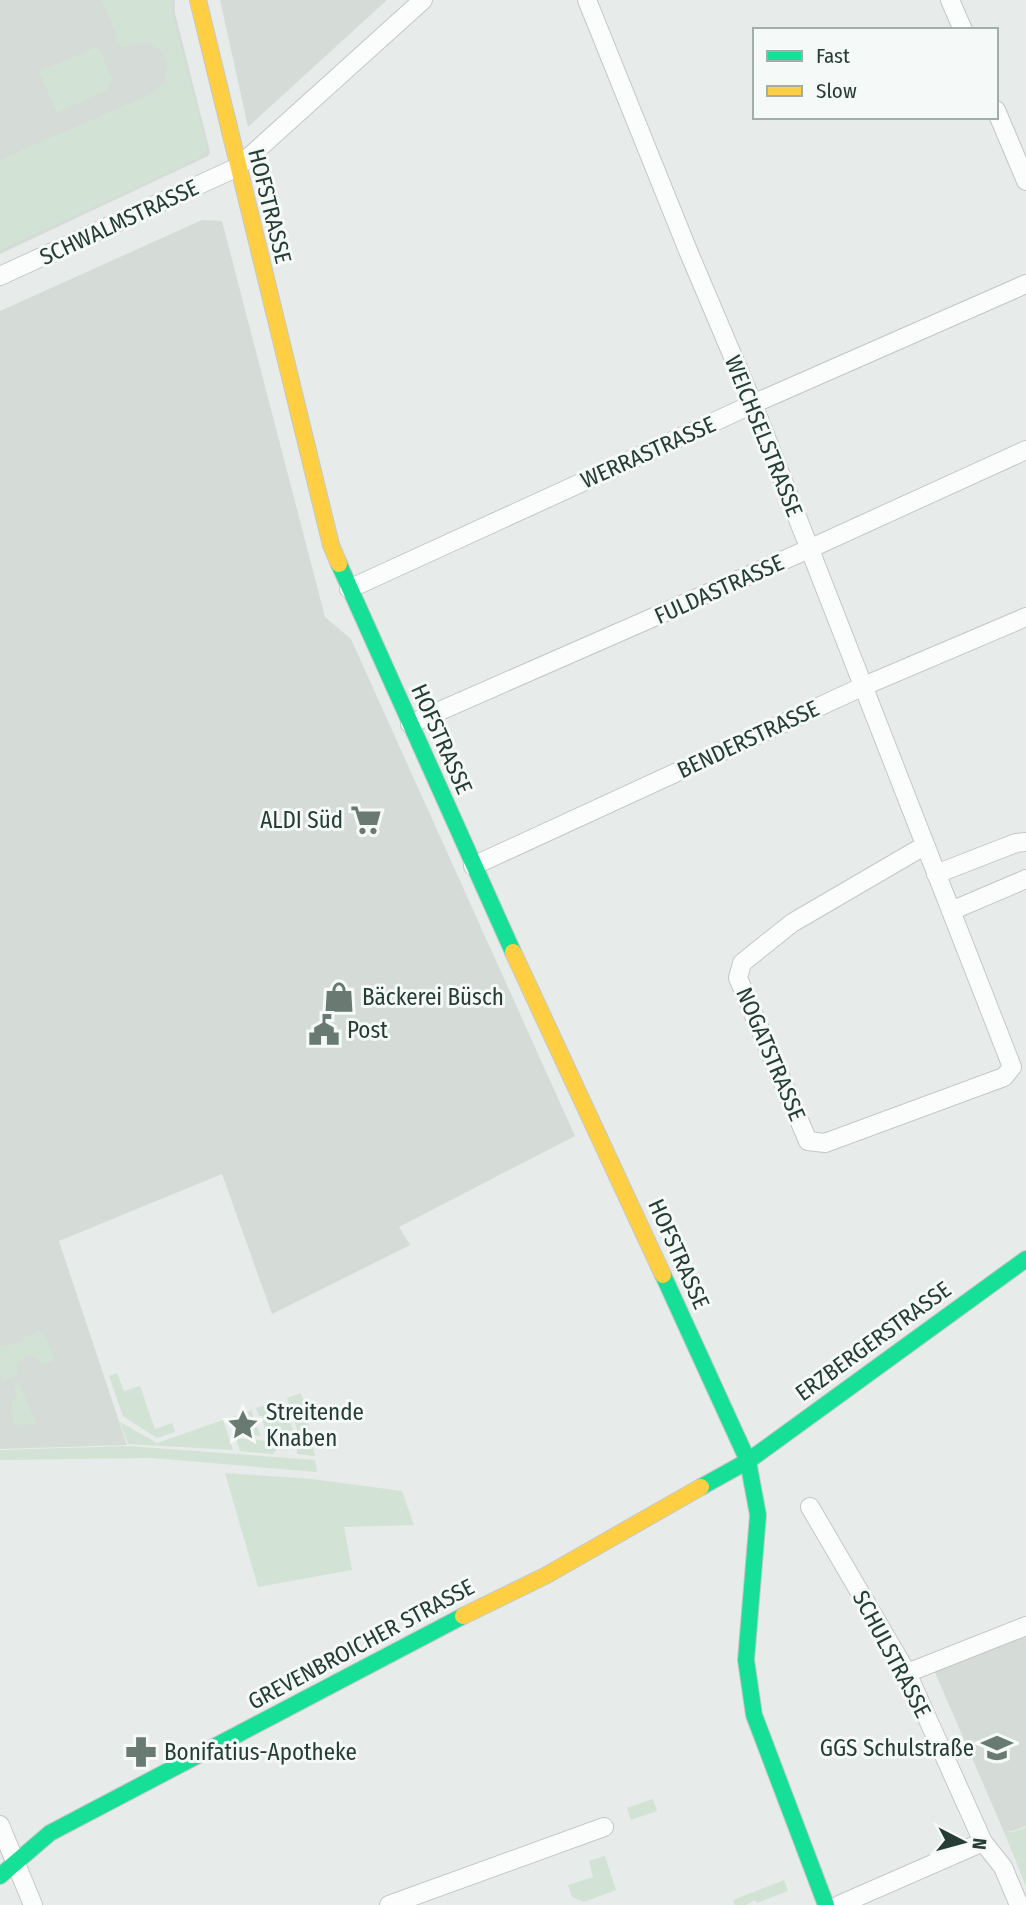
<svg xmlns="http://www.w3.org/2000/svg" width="1026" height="1905" font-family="'Fira Sans Condensed',sans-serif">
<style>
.built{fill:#d5dcd8}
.green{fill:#d2e3d5}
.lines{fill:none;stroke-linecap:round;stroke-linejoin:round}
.street-casing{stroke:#c4c8c6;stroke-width:20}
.fast-casing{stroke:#c3c9c6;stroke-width:18}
.slow-casing{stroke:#c3c9c6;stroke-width:18}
.street{stroke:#fbfcfc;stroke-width:18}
.fast{stroke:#16e098;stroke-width:16}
.slow{stroke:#ffcf43;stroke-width:16}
.labels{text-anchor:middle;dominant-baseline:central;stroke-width:6;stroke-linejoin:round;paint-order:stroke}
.street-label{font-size:23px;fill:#253d34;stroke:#f5f9f7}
.poi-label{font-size:23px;fill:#253d34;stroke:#f5f9f7;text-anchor:start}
</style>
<rect width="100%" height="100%" fill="#e7ebe9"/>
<!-- built -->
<g class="built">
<path d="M0 0H175V13L210 152 208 156 0 254Z"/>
<path d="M220 0H387L248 127Z"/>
<path d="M202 220 222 221 325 617 351 639 575 1136 399 1227 410 1245 272 1314 222 1174 59 1241 127 1445 0 1449V311Z"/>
<path d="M1026 1631V1826L1013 1831 1004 1832 934 1670Z"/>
</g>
<!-- green -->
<g class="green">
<path d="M102 0H172V13L207 149 198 158 0 250V160L154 93 165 81 167 62C157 37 142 42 122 47L114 39 118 37Z"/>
<path d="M98 47 112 79 107 90 57 112 39 71Z"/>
<path d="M39 1331 44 1334 55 1360 43 1364 36 1357 26 1356 17 1363V1375L3 1380 0 1373V1347L24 1341 23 1338Z"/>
<path d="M117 1373 124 1391 140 1386 155 1429 172 1423 175 1432 157 1438 123 1416 109 1376Z"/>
<path d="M19 1382 36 1424 13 1425 12 1400 18 1397 13 1385Z"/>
<path d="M301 1393 304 1402 315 1456 297 1454V1429L287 1398Z"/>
<path d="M282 1400 293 1430 292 1438 266 1436 262 1416H259L256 1408Z"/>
<path d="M252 1410 255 1427H257L261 1436 234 1433 229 1418Z"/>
<path d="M223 1420 233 1450 128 1444 120 1422 157 1443Z"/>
<path d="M236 1438 277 1442 276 1450 273 1454 240 1451Z"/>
<path d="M128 1446 315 1460 317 1472 152 1458 0 1460V1450Z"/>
<path d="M225 1473 312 1479 402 1491 414 1525 344 1527 352 1570 258 1587Z"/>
<path d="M653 1799 657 1811 631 1820 627 1808Z"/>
<path d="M1026 1827V1886L1004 1832H1013Z"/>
<path d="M605 1856 616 1890 584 1902 572 1897 568 1885 593 1877 589 1861Z"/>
<path d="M784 1880 788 1891 757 1903 755 1900 746 1905H735L733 1900Z"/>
</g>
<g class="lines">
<defs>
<g id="street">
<path d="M587 0 689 253 753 404 1012 1067 1004 1077 825 1143 808 1141 738 978 742 963 792 923 924 846"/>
<path d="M950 0 963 30"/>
<path d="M996 110 1026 181"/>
<path d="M0 276 238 167 423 0"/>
<path d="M349 589 753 404 1026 284"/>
<path d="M410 724 809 549 1026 450"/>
<path d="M473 866 864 686 1026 617"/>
<path d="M936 874 1016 843 1026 842"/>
<path d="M951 911 1026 879"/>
<path d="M810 1507 907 1673 983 1842 1003 1867 1019 1905"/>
<path d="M907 1673 1026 1626"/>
<path d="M0 1825 33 1905"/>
<path d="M389 1905 604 1827"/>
<path d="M839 1905 983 1842"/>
</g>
<g id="fast">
<path d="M339 564 513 952"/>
<path d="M663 1275 748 1461 758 1515 746 1660 754 1715 826 1905"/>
<path d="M701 1487 748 1461 1026 1259"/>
<path d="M0 1876 50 1833 463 1616"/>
</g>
<g id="slow">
<path d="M198 0 331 545 339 564"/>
<path d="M513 952 663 1275"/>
<path d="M463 1616 545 1576 701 1487"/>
</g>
</defs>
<!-- street casing -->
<use href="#street" class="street-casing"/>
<!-- fast casing -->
<use href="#fast" class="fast-casing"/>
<!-- slow casing -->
<use href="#slow" class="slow-casing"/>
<!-- street -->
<use href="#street" class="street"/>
<!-- fast -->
<use href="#fast" class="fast"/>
<!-- slow -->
<use href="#slow" class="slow"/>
</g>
<!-- icons -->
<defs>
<symbol id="supermarket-bare" viewBox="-9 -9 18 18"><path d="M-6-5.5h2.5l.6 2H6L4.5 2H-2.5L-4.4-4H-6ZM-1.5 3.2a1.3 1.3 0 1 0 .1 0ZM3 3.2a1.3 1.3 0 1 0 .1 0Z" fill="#697a73" stroke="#f5f9f7" stroke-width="2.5" paint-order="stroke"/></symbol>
<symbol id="shop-bare" viewBox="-9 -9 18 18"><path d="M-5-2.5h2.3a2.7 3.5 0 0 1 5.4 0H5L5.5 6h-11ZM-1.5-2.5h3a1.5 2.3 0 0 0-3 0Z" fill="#697a73" stroke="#f5f9f7" stroke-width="2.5" paint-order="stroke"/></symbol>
<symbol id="civic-bare" viewBox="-9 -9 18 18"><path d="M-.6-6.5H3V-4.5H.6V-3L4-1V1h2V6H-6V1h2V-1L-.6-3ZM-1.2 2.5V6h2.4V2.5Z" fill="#697a73" stroke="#f5f9f7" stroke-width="2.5" paint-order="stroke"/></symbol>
<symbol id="sight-bare" viewBox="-9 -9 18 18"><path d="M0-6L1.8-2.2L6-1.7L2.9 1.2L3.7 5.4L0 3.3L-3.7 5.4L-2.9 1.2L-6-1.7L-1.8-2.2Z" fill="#697a73" stroke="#f5f9f7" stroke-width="2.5" paint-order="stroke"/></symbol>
<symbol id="school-bare" viewBox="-9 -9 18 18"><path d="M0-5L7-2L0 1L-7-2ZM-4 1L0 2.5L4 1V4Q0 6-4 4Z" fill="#697a73" stroke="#f5f9f7" stroke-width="2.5" paint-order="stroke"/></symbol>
<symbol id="pharmacy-bare" viewBox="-9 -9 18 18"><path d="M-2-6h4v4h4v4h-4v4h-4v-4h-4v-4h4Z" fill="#697a73" stroke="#f5f9f7" stroke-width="2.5" paint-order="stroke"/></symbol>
</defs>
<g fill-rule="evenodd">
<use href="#supermarket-bare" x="344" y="798" width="44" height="44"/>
<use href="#shop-bare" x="317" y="975" width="44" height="44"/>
<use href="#civic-bare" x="302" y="1008" width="44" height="44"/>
<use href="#sight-bare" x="221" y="1403" width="44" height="44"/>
<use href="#school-bare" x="975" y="1726" width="44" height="44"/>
<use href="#pharmacy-bare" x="119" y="1730" width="44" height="44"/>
</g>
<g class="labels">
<!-- street labels -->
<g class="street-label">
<text transform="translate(270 206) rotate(76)">HOFSTRASSE</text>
<text transform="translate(119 222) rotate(-25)">SCHWALMSTRASSE</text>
<text transform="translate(764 436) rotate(68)">WEICHSELSTRASSE</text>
<text transform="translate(648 452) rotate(-24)">WERRASTRASSE</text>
<text transform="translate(719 589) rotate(-24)">FULDASTRASSE</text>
<text transform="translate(442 739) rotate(66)">HOFSTRASSE</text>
<text transform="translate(748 739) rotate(-25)">BENDERSTRASSE</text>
<text transform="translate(771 1054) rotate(67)">NOGATSTRASSE</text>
<text transform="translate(679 1254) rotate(66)">HOFSTRASSE</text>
<text transform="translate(873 1341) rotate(-36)">ERZBERGERSTRASSE</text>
<text transform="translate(361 1644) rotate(-28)">GREVENBROICHER STRASSE</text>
<text transform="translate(892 1654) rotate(62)">SCHULSTRASSE</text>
</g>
<!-- poi labels -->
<g class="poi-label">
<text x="343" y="820" text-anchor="end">ALDI Süd</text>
<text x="362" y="997">Bäckerei Büsch</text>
<text x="347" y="1030">Post</text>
<text x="266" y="1412">Streitende<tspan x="266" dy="26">Knaben</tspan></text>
<text x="974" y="1748" text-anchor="end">GGS Schulstraße</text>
<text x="164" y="1752">Bonifatius-Apotheke</text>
</g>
</g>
<!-- legend -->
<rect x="753" y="28" width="245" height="91" fill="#f5f9f7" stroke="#a2aea9" stroke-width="2"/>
<rect x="767" y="51" width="35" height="10" fill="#16e098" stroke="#a2aea9" stroke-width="2"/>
<text x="816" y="63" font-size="21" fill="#253d34">Fast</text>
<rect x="767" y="86" width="35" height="10" fill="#ffcf43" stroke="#a2aea9" stroke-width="2"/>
<text x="816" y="98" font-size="21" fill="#253d34">Slow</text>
<!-- north arrow -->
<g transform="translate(963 1842) rotate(96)" stroke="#f5f9f7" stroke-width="5" paint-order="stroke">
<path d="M0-5L12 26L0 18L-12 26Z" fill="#253d34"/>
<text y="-10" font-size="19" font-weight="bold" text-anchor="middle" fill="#253d34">N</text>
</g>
</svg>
